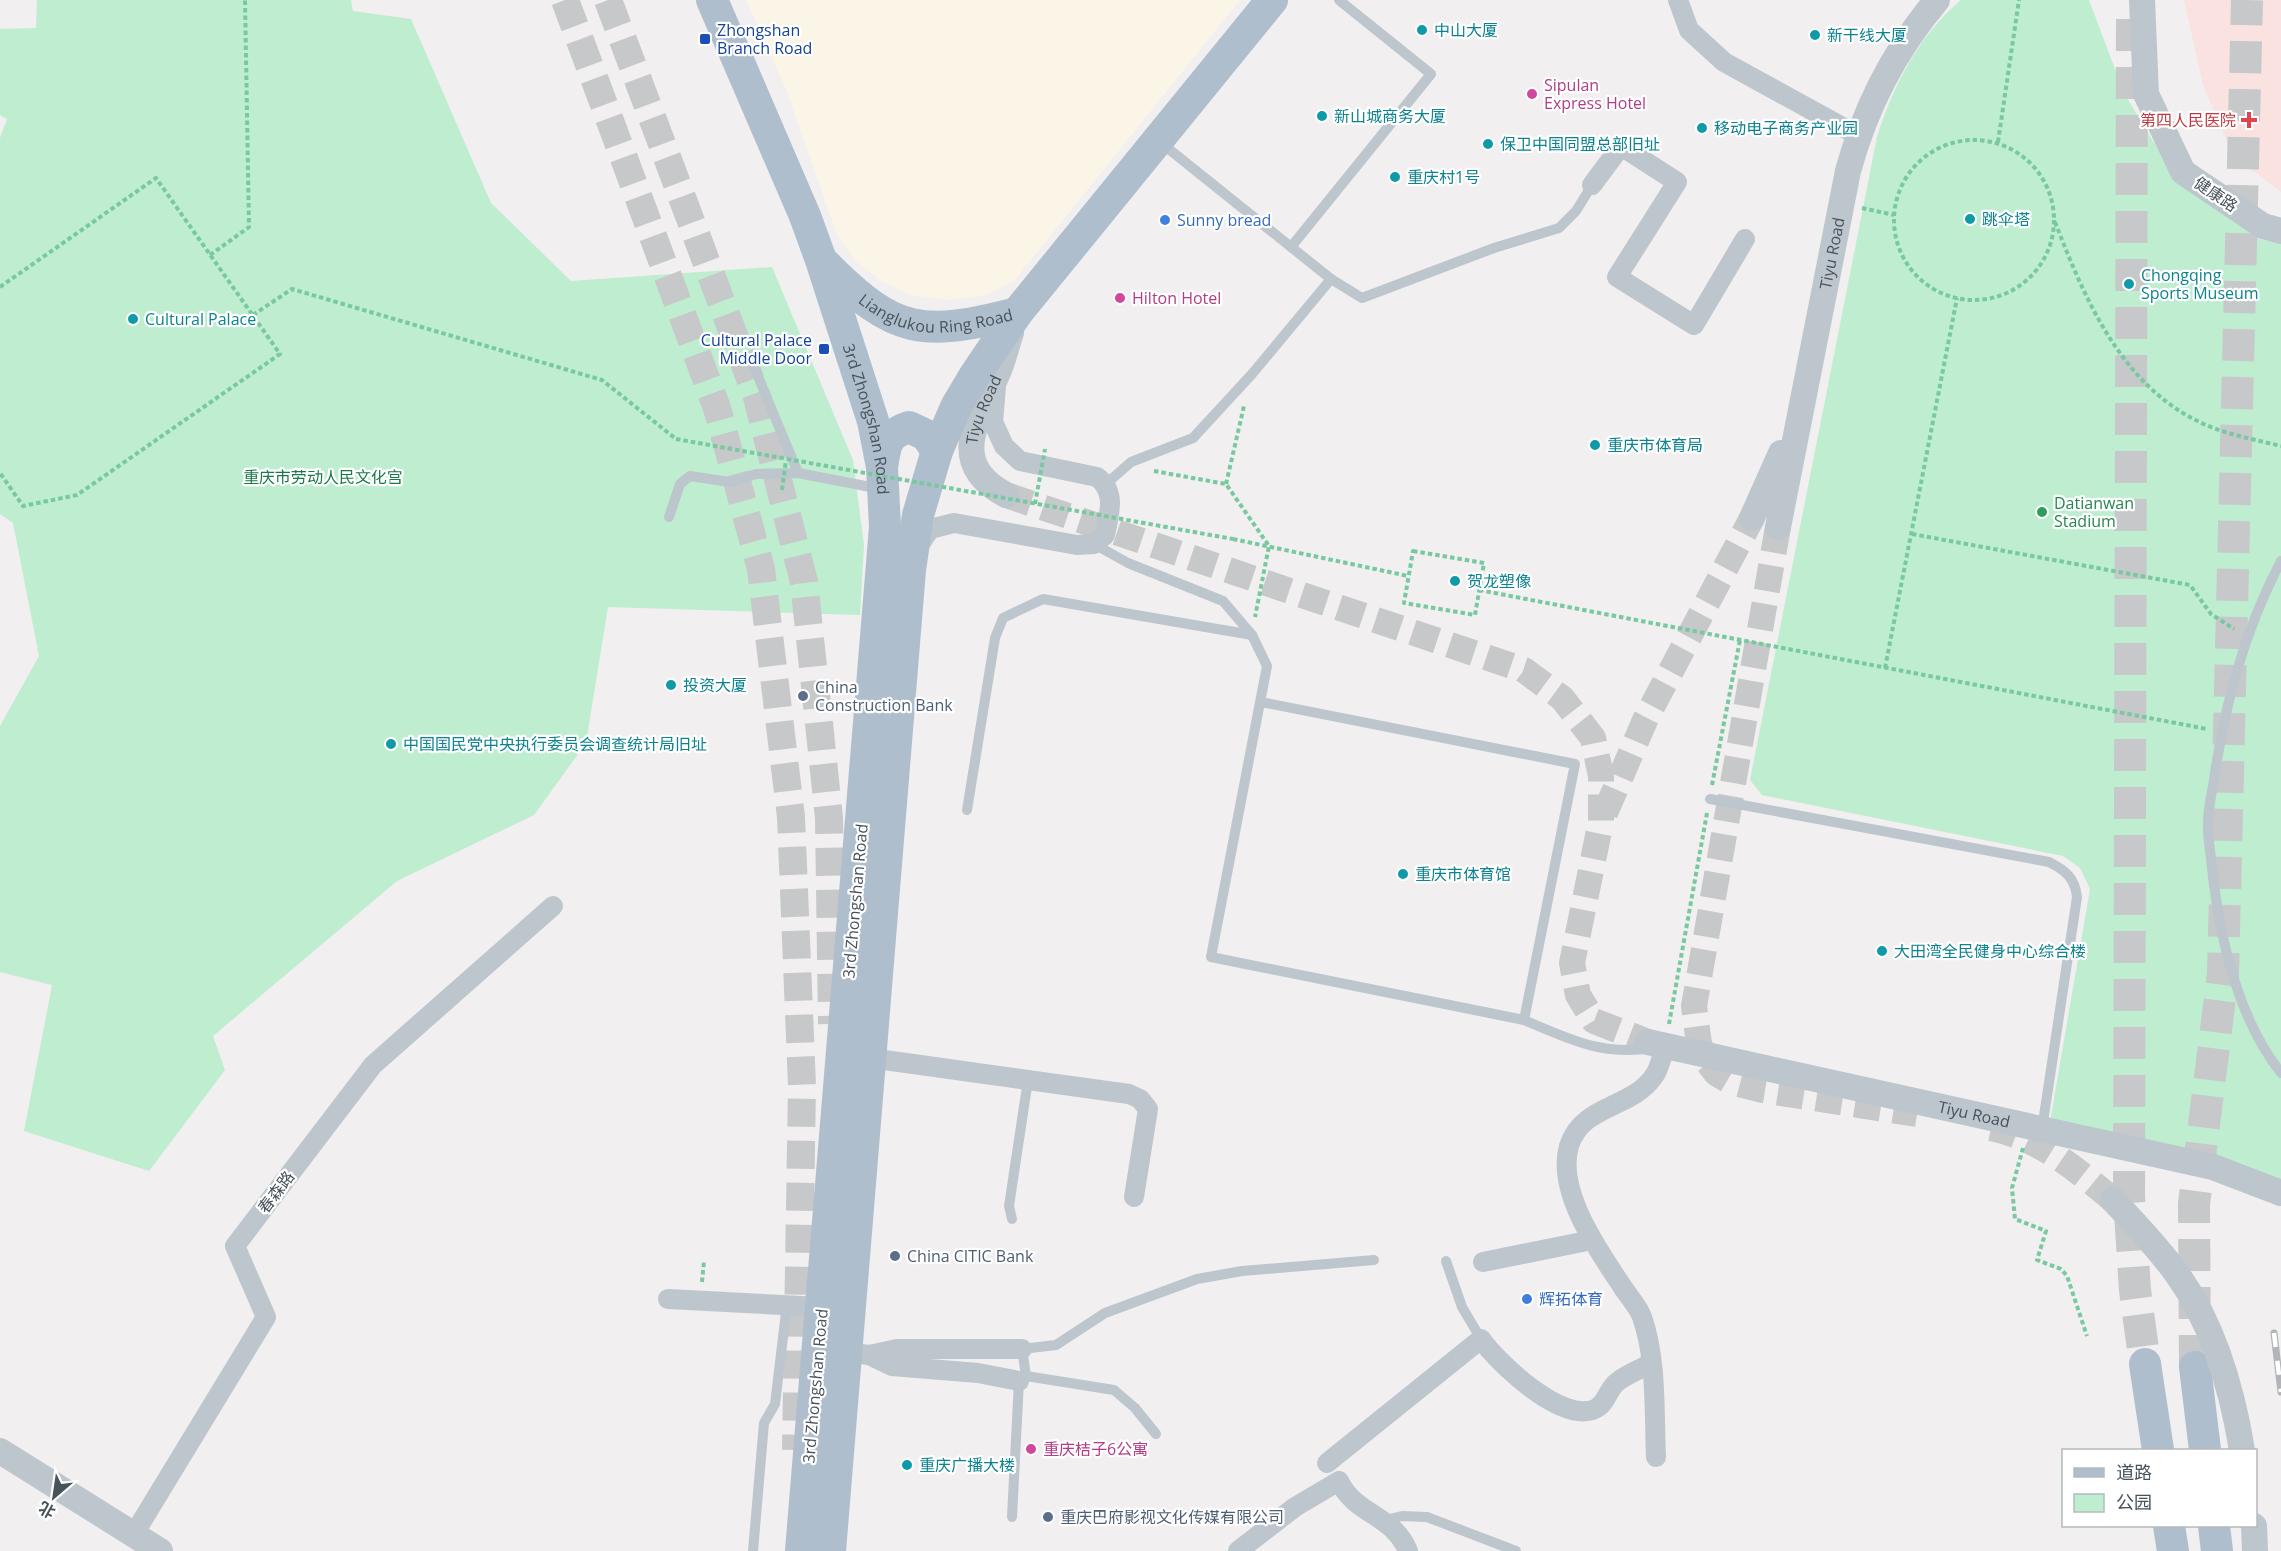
<svg xmlns="http://www.w3.org/2000/svg" width="2281" height="1551" font-family="'Open Sans','Noto Sans SC',sans-serif">
<style>
.commercial{fill:#fbf5e8}
.medical{fill:#fae2e0}
.green{fill:#bfedd0}
.lines{fill:none;stroke-linecap:round;stroke-linejoin:round}
.tertiary-tunnel{stroke:#c6c8ca;stroke-width:26;stroke-dasharray:26 13;stroke-linecap:butt}
.secondary-tunnel{stroke:#c6c8ca;stroke-width:28;stroke-dasharray:28 14;stroke-linecap:butt}
.primary-tunnel{stroke:#c6c8ca;stroke-width:32;stroke-dasharray:32 16;stroke-linecap:butt}
.path{stroke:#78c9a0;stroke-width:4;stroke-dasharray:4.5 3;stroke-linecap:butt}
.service{stroke:#bdc6cd;stroke-width:10}
.minor{stroke:#bdc6cd;stroke-width:20}
.tertiary{stroke:#bdc6cd;stroke-width:26}
.primary{stroke:#afbecc;stroke-width:32}
.rail-casing{stroke:#b1b4b9;stroke-width:7}
.rail{stroke:#fff;stroke-width:4.5;stroke-dasharray:14;stroke-linecap:butt}
.path-bridge{stroke:#78c9a0;stroke-width:4;stroke-dasharray:4.5 3;stroke-linecap:butt}
.tertiary-bridge{stroke:#bdc6cd;stroke-width:26}
.culture-dot{fill:#0f9aa8;stroke:#fff;stroke-width:2}
.transit-dot{fill:#1a4fb4;stroke:#fff;stroke-width:2}
.hotel-dot{fill:#d1479c;stroke:#fff;stroke-width:2}
.health-dot{fill:#e0444e;stroke:#fff;stroke-width:2}
.shop-dot{fill:#3f7fe0;stroke:#fff;stroke-width:2}
.leisure-dot{fill:#2e9e5b;stroke:#fff;stroke-width:2}
.service-dot{fill:#5c6f8a;stroke:#fff;stroke-width:2}
.labels{text-anchor:middle;dominant-baseline:central;stroke-width:4.5;stroke-linejoin:round;paint-order:stroke}
.transit-label{font-size:16px;fill:#164399;stroke:#fff;text-anchor:start}
.culture-label{font-size:16px;fill:#0d838f;stroke:#fff;text-anchor:start}
.hotel-label{font-size:16px;fill:#b23c85;stroke:#fff;text-anchor:start}
.health-label{font-size:16px;fill:#be3a42;stroke:#fff;text-anchor:end}
.street-label{font-size:16px;fill:#47525b;stroke:#fff}
.shop-label{font-size:16px;fill:#366cbe;stroke:#fff;text-anchor:start}
.park-label{font-size:16px;fill:#1b7a49;stroke:#fff}
.leisure-label{font-size:16px;fill:#27864d;stroke:#fff;text-anchor:start}
.service-label{font-size:16px;fill:#4e5e75;stroke:#fff;text-anchor:start}
</style>
<rect width="100%" height="100%" fill="#f1efef"/>
<!-- commercial -->
<path class="commercial" d="M746 0H1240L1014 281 987 295 947 300 910 295 881 281 856 261 837 235 786 89Z"/>
<!-- medical -->
<path class="medical" d="M2184 0H2281V192L2233 155 2203 85Z"/>
<!-- green -->
<g class="green">
<path d="M37 0H351L353 11 411 19 491 203 571 281 772 267 853 460 864 545 860 615 608 607 586 743 534 815 397 881 213 1036 225 1070 149 1171 24 1131 52 985 0 972V726L39 656 13 523 0 514V138L7 119 0 115V29L36 28Z"/>
<path d="M1961 0H2089L2124 93 2174 176 2260 239 2281 244V1183L2050 1122 2090 889 2080 868 2063 856 1762 795 1750 780 1877 137C1893 86 1919 35 1961 0Z"/>
</g>
<g class="lines">
<!-- tertiary-tunnel -->
<g class="tertiary-tunnel">
<path d="M1006 495 1524 670 1562 698 1593 738 1601 776V821L1572 963 1578 995 1594 1021 1648 1042"/>
<path d="M1778 527 1694 1006 1699 1044 1707 1061 1716 1073 1731 1082 1762 1090 1917 1114"/>
<path d="M1605 813 1646 718 1752 518"/>
<path d="M1991 1128C2039 1138 2076 1169 2113 1200"/>
</g>
<!-- secondary-tunnel -->
<g class="secondary-tunnel">
<path d="M565 0 717 408 761 569 791 817 802 1086 796 1450"/>
<path d="M608 0 757 397 804 582 829 818 832 1024"/>
</g>
<!-- primary-tunnel -->
<g class="primary-tunnel">
<path d="M2132 19 2129 1197 2135 1290 2145 1364"/>
<path d="M2195 1367 2194 1204 2223 974 2247 0"/>
</g>
<!-- path -->
<g class="path">
<circle cx="1974" cy="220" r="80"/>
<path d="M1998 142 2019 0"/>
<path d="M1862 208 1894 215"/>
<path d="M2055 222C2086 302 2123 389 2206 425 2230 435 2256 440 2281 446"/>
<path d="M210 255 249 227 245 0"/>
<path d="M0 287 156 178 280 354 77 495 23 506 0 473"/>
<path d="M253 315 292 289 602 380 676 439"/>
<path d="M1154 471 1226 484 1269 546 1255 617"/>
<path d="M1226 484 1244 406"/>
<path d="M1912 534 2190 585 2211 614 2234 629"/>
<path d="M1233 539 1408 576"/>
<path d="M1413 551 1484 563 1475 615 1404 603Z"/>
<path d="M1479 590 2207 729"/>
<path d="M1885 668 1957 298"/>
<path d="M1712 785 1740 640"/>
<path d="M1669 1024 1707 813"/>
<path d="M2023 1148 2012 1188 2015 1219 2046 1231 2037 1260 2061 1269 2067 1276 2087 1336"/>
<path d="M702 1282 704 1261"/>
</g>
<!-- service -->
<g class="service">
<path d="M1160 142 1331 279"/>
<path d="M1291 247 1431 74 1339 0"/>
<path d="M750 357 798 473"/>
<path d="M1106 484 1131 462 1193 438 1252 374 1331 279 1362 298 1494 248 1559 228 1576 211 1592 185"/>
<path d="M669 517 680 484 690 476 730 482 756 474 798 473 881 489"/>
<path d="M1094 544 1128 563 1223 601 1252 635 1267 666 1211 957 1524 1020 1575 764 1261 702"/>
<path d="M2281 561C2246 627 2226 699 2215 773 2213 789 2208 806 2208 823 2207 834 2210 847 2211 859 2218 929 2236 1016 2281 1073"/>
<path d="M1710 799 2049 862C2065 870 2075 878 2077 897L2042 1129"/>
<path d="M967 810 995 638 1003 618 1043 599 1252 635"/>
<path d="M1524 1020C1569 1039 1602 1056 1652 1048"/>
<path d="M1012 1219 1009 1206 1028 1080"/>
<path d="M1446 1261 1462 1307 1481 1339"/>
<path d="M1026 1376 1022 1349 1056 1345 1105 1313 1197 1279 1242 1271 1374 1260"/>
<path d="M1012 1517 1019 1381 1026 1376 1114 1390 1135 1408 1156 1434"/>
<path d="M1385 1520 1402 1516 1427 1517 1516 1551"/>
<path d="M753 1551 764 1423 775 1404 787 1304"/>
</g>
<!-- minor -->
<g class="minor">
<path d="M1678 0 1689 30 1724 62 1857 135"/>
<path d="M1592 185 1621 146 1677 182 1617 277 1694 325 1745 239"/>
<path d="M917 548 930 529 954 523 1077 545 1094 544 1105 535C1109 514 1117 492 1097 477L1020 461 1004 446 993 422 996 387"/>
<path d="M870 1058 1129 1094 1140 1099 1148 1109 1134 1197"/>
<path d="M1483 1262 1592 1240"/>
<path d="M668 1299 821 1307"/>
<path d="M846 1352 869 1355 892 1366 978 1373 1019 1381"/>
<path d="M869 1355 897 1349H1022"/>
<path d="M1656 1457C1654 1412 1657 1360 1642 1317 1638 1306 1628 1296 1622 1286 1598 1250 1556 1191 1569 1146 1582 1104 1632 1109 1654 1076 1660 1068 1662 1055 1665 1046"/>
<path d="M1327 1463 1481 1339C1498 1363 1562 1424 1595 1409 1606 1404 1607 1392 1615 1384 1624 1375 1640 1370 1651 1363"/>
<path d="M134 1534 266 1317 235 1246 373 1065 553 906"/>
<path d="M1238 1551 1295 1507 1339 1481C1356 1516 1393 1514 1408 1551"/>
</g>
<!-- tertiary -->
<g class="tertiary">
<path d="M2142 0 2146 94 2183 172 2263 226 2281 231"/>
<path id="s1" d="M1006 495C948 464 976 422 996 377 1003 363 1006 347 1011 333"/>
<path d="M1752 518 1781 453"/>
<path id="s2" d="M1778 527 1848 171C1865 108 1894 51 1937 0"/>
<path id="s3" d="M1648 1042 2213 1167 2281 1193"/>
<path d="M0 1451 160 1551"/>
<path d="M2254 1526 2255 1551"/>
</g>
<!-- primary -->
<g class="primary">
<path id="s4" d="M712 0 805 216 821 260 873 421 882 467 885 527 801 1551"/>
<path id="s5" d="M825 264C895 335 923 337 1017 313"/>
<path d="M882 467C886 444 885 435 909 427L926 435 937 451"/>
<path d="M2145 1364 2158 1450"/>
<path d="M2195 1367 2205 1450"/>
<path d="M2169 1526 2173 1551"/>
<path d="M2214 1526 2217 1551"/>
<path d="M830 1551 910 570 918 515 937 451 956 407 975 375 1017 313 1272 0"/>
</g>
<defs>
<path id="rail" d="M2274 1333 2281 1392"/>
</defs>
<!-- rail casing -->
<use href="#rail" class="rail-casing"/>
<!-- rail -->
<use href="#rail" class="rail"/>
<!-- path-bridge -->
<g class="path-bridge">
<path d="M676 439 1233 539"/>
<path d="M782 490 786 460"/>
<path d="M1035 504 1045 449"/>
</g>
<!-- tertiary-bridge -->
<path class="tertiary-bridge" d="M2113 1200C2135 1224 2158 1247 2177 1274 2214 1325 2232 1389 2242 1450"/>
</g>
<!-- markers -->
<g class="culture-dot">
<circle cx="1422" cy="30" r="6"/>
<circle cx="1815" cy="35" r="6"/>
<circle cx="1322" cy="116" r="6"/>
<circle cx="1702" cy="128" r="6"/>
<circle cx="1488" cy="144" r="6"/>
<circle cx="1395" cy="177" r="6"/>
<circle cx="1970" cy="219" r="6"/>
<circle cx="2129" cy="284" r="6"/>
<circle cx="133" cy="319" r="6"/>
<circle cx="1595" cy="445" r="6"/>
<circle cx="1455" cy="581" r="6"/>
<circle cx="671" cy="685" r="6"/>
<circle cx="391" cy="744" r="6"/>
<circle cx="1403" cy="874" r="6"/>
<circle cx="1882" cy="951" r="6"/>
<circle cx="907" cy="1465" r="6"/>
</g>
<g class="transit-dot">
<rect x="699" y="33" width="12" height="12" rx="3"/>
<rect x="818" y="343" width="12" height="12" rx="3"/>
</g>
<g class="hotel-dot">
<circle cx="1532" cy="94" r="6"/>
<circle cx="1120" cy="298" r="6"/>
<circle cx="1031" cy="1449" r="6"/>
</g>
<path class="health-dot" d="M2246 111h6v6h6v6h-6v6h-6v-6h-6v-6h6z"/>
<g class="shop-dot">
<circle cx="1165" cy="220" r="6"/>
<circle cx="1527" cy="1299" r="6"/>
</g>
<circle class="leisure-dot" cx="2042" cy="512" r="6"/>
<g class="service-dot">
<circle cx="803" cy="696" r="6"/>
<circle cx="895" cy="1256" r="6"/>
<circle cx="1048" cy="1517" r="6"/>
</g>
<g class="labels">
<!-- transit labels -->
<g class="transit-label">
<text x="717" y="30">Zhongshan<tspan x="717" dy="18">Branch Road</tspan></text>
<text x="812" y="340" text-anchor="end">Cultural Palace<tspan x="812" dy="18">Middle Door</tspan></text>
</g>
<!-- culture labels -->
<g class="culture-label">
<text x="1434" y="30">中山大厦</text>
<text x="1827" y="35">新干线大厦</text>
<text x="1334" y="116">新山城商务大厦</text>
<text x="1714" y="128">移动电子商务产业园</text>
<text x="1500" y="144">保卫中国同盟总部旧址</text>
<text x="1407" y="177">重庆村1号</text>
<text x="1982" y="219">跳伞塔</text>
<text x="2141" y="275">Chongqing<tspan x="2141" dy="18">Sports Museum</tspan></text>
<text x="145" y="319">Cultural Palace</text>
<text x="1607" y="445">重庆市体育局</text>
<text x="1467" y="581">贺龙塑像</text>
<text x="683" y="685">投资大厦</text>
<text x="403" y="744">中国国民党中央执行委员会调查统计局旧址</text>
<text x="1415" y="874">重庆市体育馆</text>
<text x="1894" y="951">大田湾全民健身中心综合楼</text>
<text x="919" y="1465">重庆广播大楼</text>
</g>
<!-- hotel labels -->
<g class="hotel-label">
<text x="1544" y="85">Sipulan<tspan x="1544" dy="18">Express Hotel</tspan></text>
<text x="1132" y="298">Hilton Hotel</text>
<text x="1043" y="1449">重庆桔子6公寓</text>
</g>
<!-- health labels -->
<g class="health-label">
<text x="2236" y="120">第四人民医院</text>
</g>
<!-- street labels -->
<g class="street-label">
<text transform="translate(2216 194) rotate(34)">健康路</text>
<text stroke="none"><textPath href="#s2" startOffset="279">Tiyu Road</textPath></text>
<text stroke="none"><textPath href="#s5" startOffset="129">Lianglukou Ring Road</textPath></text>
<text stroke="none"><textPath href="#s1" startOffset="102">Tiyu Road</textPath></text>
<text stroke="none"><textPath href="#s4" startOffset="448">3rd Zhongshan Road</textPath></text>
<text transform="translate(855 901) rotate(-85)">3rd Zhongshan Road</text>
<text stroke="none"><textPath href="#s3" startOffset="334">Tiyu Road</textPath></text>
<text transform="translate(276 1192) rotate(-53)">春森路</text>
<text transform="translate(815 1386) rotate(-85)">3rd Zhongshan Road</text>
</g>
<!-- shop labels -->
<g class="shop-label">
<text x="1177" y="220">Sunny bread</text>
<text x="1539" y="1299">辉拓体育</text>
</g>
<!-- park labels -->
<g class="park-label">
<text x="323" y="477">重庆市劳动人民文化宫</text>
</g>
<!-- leisure labels -->
<g class="leisure-label">
<text x="2054" y="503">Datianwan<tspan x="2054" dy="18">Stadium</tspan></text>
</g>
<!-- service labels -->
<g class="service-label">
<text x="815" y="687">China<tspan x="815" dy="18">Construction Bank</tspan></text>
<text x="907" y="1256">China CITIC Bank</text>
<text x="1060" y="1517">重庆巴府影视文化传媒有限公司</text>
</g>
</g>
<!-- legend -->
<rect x="2062" y="1449" width="195" height="78" fill="#ffffff" stroke="#b5babd" stroke-width="1.5"/>
<rect x="2074" y="1468" width="30" height="9" fill="#afbecc" stroke="#b5babd" stroke-width="1.5"/>
<text x="2116" y="1479" font-size="18" fill="#47525b">道路</text>
<rect x="2074" y="1494" width="30" height="18" fill="#bfedd0" stroke="#b5babd" stroke-width="1.5"/>
<text x="2116" y="1509" font-size="18" fill="#47525b">公园</text>
<!-- north arrow -->
<g transform="translate(54 1497) rotate(209)" stroke="#ffffff" stroke-width="4.5" paint-order="stroke">
<path d="M0-4.5L10 22L0 15L-10 22Z" fill="#47525b"/>
<text y="-9" font-size="16" font-weight="bold" text-anchor="middle" fill="#47525b">北</text>
</g>
</svg>
